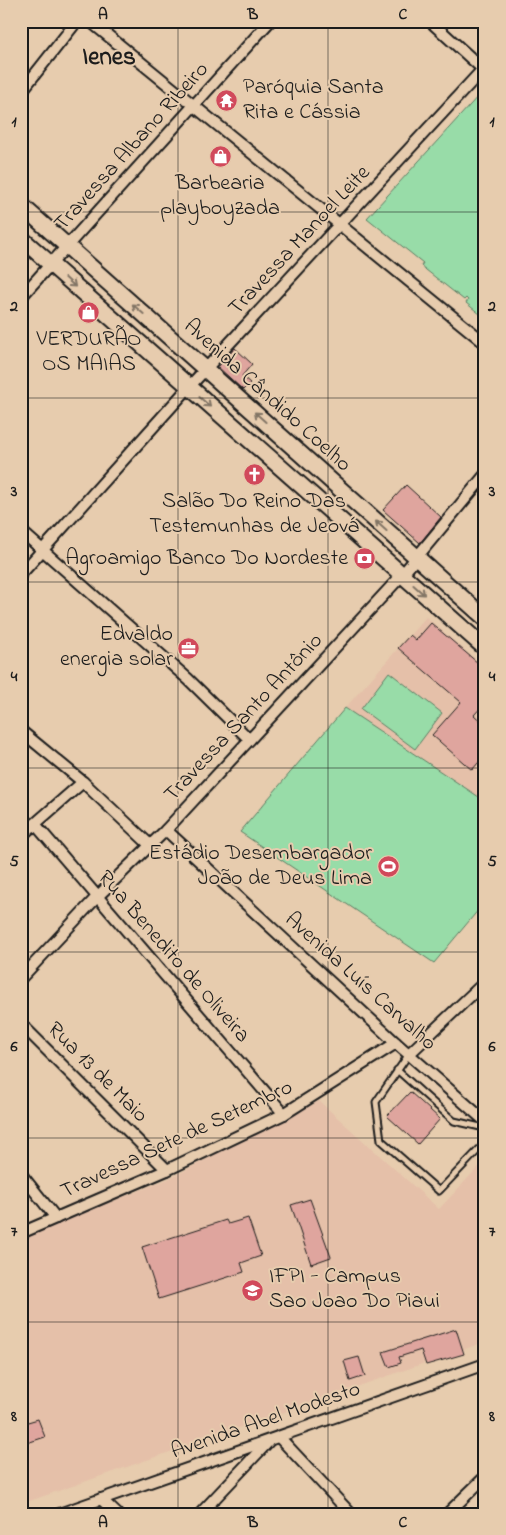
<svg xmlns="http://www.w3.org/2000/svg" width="506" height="1535" font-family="'Indie Flower',sans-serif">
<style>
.built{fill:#e5c0a9}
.green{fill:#98dca8;stroke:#5a7c62}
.building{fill:#dfa59e;stroke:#1c1c1c}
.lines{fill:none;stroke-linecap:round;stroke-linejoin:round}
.lane-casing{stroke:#1c1c1c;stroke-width:9}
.street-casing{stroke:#1c1c1c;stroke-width:14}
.secondary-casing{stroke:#1c1c1c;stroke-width:19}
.lane{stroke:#e7ccae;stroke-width:5}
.street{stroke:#e7ccae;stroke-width:10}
.secondary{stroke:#e7ccae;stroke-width:15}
.oneway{stroke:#827465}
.grid{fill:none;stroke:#1c1c1c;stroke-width:1;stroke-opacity:0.55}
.labels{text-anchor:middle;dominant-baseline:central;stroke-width:4;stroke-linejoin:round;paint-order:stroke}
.poi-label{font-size:22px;fill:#1c1c1c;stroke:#e7ccae}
.street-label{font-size:22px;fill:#1c1c1c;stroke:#e7ccae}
.quarter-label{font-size:25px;font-weight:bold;fill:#1c1c1c;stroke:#e7ccae}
.neatline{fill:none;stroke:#1c1c1c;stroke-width:2}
.grid-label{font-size:16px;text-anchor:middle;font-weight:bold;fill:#1c1c1c}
</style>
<rect width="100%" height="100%" fill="#e7ccae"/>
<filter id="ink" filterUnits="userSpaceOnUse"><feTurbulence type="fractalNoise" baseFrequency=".02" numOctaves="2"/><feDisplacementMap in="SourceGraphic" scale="10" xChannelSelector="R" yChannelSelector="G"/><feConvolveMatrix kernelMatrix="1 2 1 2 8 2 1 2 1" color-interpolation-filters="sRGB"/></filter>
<g filter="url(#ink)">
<!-- built -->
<g class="built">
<path d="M426 617 485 668V790L479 797 345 708Z"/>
<path d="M319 1101 439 1209 485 1160V1342L21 1504V1238L168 1179Z"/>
</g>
<!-- green -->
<g class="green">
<path d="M480 94 485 99V318L466 303 468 300 466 298 464 300 421 266 423 263 367 218Z"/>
<path d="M389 672 442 713 415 749 361 709Z"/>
<path d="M345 708 485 801V902L434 963 240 832Z"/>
</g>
<!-- building -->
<g class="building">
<path d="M235 348 252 364 242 376 250 383 243 390 218 367Z"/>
<path d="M406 485 441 517 420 543 383 510Z"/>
<path d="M431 623 485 669V703L474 715 485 725V755L472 770 432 735 461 702 398 648 410 635 416 640Z"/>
<path d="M410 1092 440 1119 418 1144 387 1116Z"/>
<path d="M310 1199 331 1257 311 1264 291 1205Z"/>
<path d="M248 1218 261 1256 241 1263 244 1272 159 1299 142 1247 226 1220 228 1224Z"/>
<path d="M456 1329 464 1354 426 1365 421 1350 399 1357 401 1363 389 1367 383 1352Z"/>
<path d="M359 1357 365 1376 350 1381 344 1361Z"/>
<path d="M38 1419 45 1437 21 1445V1424Z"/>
</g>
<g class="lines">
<defs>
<g id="lane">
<path d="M409 1054 376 1102 381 1140 439 1191 485 1143"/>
<path d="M397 1070 454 1121 485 1128"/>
</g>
<g id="street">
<path d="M90 21 485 343"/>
<path d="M430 21 485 71"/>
<path d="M21 92 77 21"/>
<path d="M21 297 270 21"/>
<path d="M21 531 188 679 249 739"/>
<path d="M21 574 189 387 485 67"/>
<path d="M21 731 83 782 151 846"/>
<path d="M35 824 284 1114"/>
<path d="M166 830 396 1043 485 1121"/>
<path d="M21 836 83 782"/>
<path d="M21 978 96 898 166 830 402 575 485 475"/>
<path d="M21 1024 167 1170"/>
<path d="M410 1053 485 982"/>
<path d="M21 1174 56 1218"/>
<path d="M21 1233 167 1170 284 1114 396 1043"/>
<path d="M279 1437 351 1514"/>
<path d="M101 1499 117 1514"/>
<path d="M59 1514 485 1364"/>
<path d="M200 1514 268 1442"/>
<path d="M447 1514 485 1477"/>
</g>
<g id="secondary">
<path d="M21 205 485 618"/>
<path d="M21 238 485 648"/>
</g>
</defs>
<!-- lane casing -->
<use href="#lane" class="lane-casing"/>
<!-- street casing -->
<use href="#street" class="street-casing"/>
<!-- secondary casing -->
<use href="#secondary" class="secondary-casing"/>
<!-- lane -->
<use href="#lane" class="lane"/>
<!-- street -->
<use href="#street" class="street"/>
<!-- secondary -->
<use href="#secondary" class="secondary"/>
</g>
<!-- one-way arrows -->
<defs><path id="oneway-shaft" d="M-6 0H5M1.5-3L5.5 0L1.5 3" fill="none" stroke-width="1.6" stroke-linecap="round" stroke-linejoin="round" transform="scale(1.25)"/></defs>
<g class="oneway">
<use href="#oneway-shaft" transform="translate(70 282) rotate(42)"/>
<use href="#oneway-shaft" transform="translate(138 309) rotate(-139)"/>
<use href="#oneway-shaft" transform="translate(205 402) rotate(41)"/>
<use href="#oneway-shaft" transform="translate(260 417) rotate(-138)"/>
<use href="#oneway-shaft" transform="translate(381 526) rotate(-138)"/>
<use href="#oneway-shaft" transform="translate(419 590) rotate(42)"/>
</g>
</g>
<!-- grid -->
<path class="grid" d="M178 21V1514M328 21V1514M21 212H485M21 398H485M21 582H485M21 768H485M21 952H485M21 1138H485M21 1322H485"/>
<!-- icons -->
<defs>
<symbol id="temple-disc" viewBox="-11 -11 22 22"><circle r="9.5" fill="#d1495b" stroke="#e7ccae"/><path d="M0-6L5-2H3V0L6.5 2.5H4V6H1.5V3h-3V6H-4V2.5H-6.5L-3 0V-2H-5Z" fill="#fff"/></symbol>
<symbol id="shop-disc" viewBox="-11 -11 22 22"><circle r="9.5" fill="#d1495b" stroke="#e7ccae"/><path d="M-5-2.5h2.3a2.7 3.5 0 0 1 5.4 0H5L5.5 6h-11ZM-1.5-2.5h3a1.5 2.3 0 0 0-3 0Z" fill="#fff"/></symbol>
<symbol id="church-disc" viewBox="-11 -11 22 22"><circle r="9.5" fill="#d1495b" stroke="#e7ccae"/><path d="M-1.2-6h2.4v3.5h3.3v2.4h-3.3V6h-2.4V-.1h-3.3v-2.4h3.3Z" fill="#fff"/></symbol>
<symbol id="bank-disc" viewBox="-11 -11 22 22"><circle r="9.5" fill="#d1495b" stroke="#e7ccae"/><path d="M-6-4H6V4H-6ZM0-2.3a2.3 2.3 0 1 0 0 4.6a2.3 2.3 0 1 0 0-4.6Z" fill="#fff"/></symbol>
<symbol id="office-disc" viewBox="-11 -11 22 22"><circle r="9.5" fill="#d1495b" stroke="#e7ccae"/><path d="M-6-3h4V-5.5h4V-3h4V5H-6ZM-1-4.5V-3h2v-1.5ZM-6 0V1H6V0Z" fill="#fff"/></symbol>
<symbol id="stadium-disc" viewBox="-11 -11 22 22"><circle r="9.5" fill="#d1495b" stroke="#e7ccae"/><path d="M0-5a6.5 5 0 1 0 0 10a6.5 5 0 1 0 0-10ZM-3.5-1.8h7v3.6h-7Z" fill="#fff"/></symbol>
<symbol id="university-disc" viewBox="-11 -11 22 22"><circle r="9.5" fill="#d1495b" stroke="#e7ccae"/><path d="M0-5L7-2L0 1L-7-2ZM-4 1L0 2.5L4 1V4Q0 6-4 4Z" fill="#fff"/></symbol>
</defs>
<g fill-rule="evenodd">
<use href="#temple-disc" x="214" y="88" width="25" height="25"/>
<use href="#shop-disc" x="208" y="144" width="25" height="25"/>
<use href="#shop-disc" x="76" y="300" width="25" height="25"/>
<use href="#church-disc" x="242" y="462" width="25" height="25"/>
<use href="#bank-disc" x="352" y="546" width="25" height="25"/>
<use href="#office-disc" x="176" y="636" width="25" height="25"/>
<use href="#stadium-disc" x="376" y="854" width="25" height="25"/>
<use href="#university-disc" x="240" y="1278" width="25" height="25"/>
</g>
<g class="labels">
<!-- poi labels -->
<g class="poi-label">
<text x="243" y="88" text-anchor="start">Paróquia Santa<tspan x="243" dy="25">Rita e Cássia</tspan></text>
<text x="220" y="184">Barbearia<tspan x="220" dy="25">playboyzada</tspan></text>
<text x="89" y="340">VERDURÃO<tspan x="89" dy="25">OS MAIAS</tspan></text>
<text x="254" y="502">Salão Do Reino Das<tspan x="254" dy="25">Testemunhas de Jeová</tspan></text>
<text x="348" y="559" text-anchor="end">Agroamigo Banco Do Nordeste</text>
<text x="173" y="635" text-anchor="end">Edvaldo<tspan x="173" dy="25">energia solar</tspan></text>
<text x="372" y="854" text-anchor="end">Estádio Desembargador<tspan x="372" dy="25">João de Deus Lima</tspan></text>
<text x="269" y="1277" text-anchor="start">IFPI - Campus<tspan x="269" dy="25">Sao Joao Do Piaui</tspan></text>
</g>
<!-- street labels -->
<g class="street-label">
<text transform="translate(132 147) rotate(-48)">Travessa Albano Ribeiro</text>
<text transform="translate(300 241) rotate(-47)">Travessa Manoel Leite</text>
<text transform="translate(267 396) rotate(42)">Avenida Cândido Coelho</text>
<text transform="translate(244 718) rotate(-47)">Travessa Santo Antônio</text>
<text transform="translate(173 957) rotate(49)">Rua Benedito de Oliveira</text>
<text transform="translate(360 982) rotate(42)">Avenida Luís Carvalho</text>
<text transform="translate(97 1073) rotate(45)">Rua 13 de Maio</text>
<text transform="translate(177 1140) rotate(-25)">Travessa Sete de Setembro</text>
<text transform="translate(266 1421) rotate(-19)">Avenida Abel Modesto</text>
</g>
<!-- quarter labels -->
<g class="quarter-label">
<text x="109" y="58">Ienes</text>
</g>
</g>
<!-- margin -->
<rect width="506" height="1535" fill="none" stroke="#e7ccae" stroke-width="55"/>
<rect x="28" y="28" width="450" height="1480" class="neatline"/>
<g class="grid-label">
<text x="103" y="19">A</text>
<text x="253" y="19">B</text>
<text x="403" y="19">C</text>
<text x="14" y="126">1</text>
<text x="492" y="126">1</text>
<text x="14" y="311">2</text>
<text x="492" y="311">2</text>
<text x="14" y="496">3</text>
<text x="492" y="496">3</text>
<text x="14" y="681">4</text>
<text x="492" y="681">4</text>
<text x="14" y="866">5</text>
<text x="492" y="866">5</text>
<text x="14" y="1051">6</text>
<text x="492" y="1051">6</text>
<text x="14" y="1236">7</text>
<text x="492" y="1236">7</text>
<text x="14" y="1421">8</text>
<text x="492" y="1421">8</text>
<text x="103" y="1527">A</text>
<text x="253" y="1527">B</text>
<text x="403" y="1527">C</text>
</g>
</svg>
